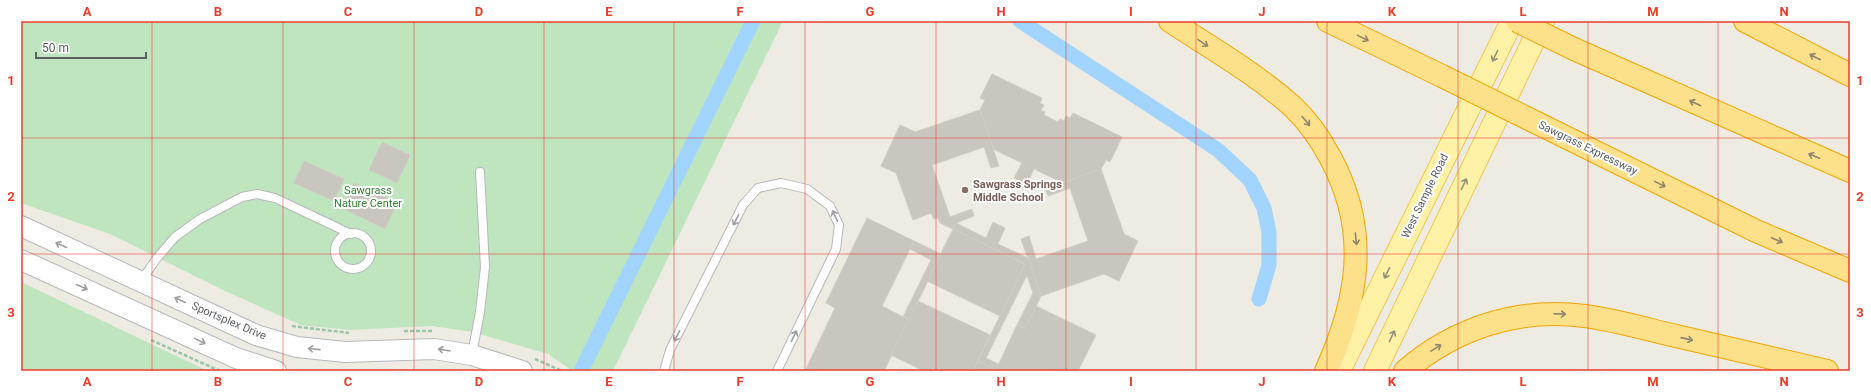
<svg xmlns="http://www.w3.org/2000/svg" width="1871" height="392" font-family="Roboto,sans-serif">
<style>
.green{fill:#bee5be}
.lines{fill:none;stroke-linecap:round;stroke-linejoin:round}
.canal{stroke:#a1d5ff;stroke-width:15}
.building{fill:#c8c6bf;stroke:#d2cdc1}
.service-casing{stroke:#b5b8bd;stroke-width:10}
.tertiary-casing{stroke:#b5b8bd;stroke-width:22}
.primary-casing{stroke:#f1c757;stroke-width:24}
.motorway-casing{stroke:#f0a600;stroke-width:24}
.path{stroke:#97c6a5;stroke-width:2.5;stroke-dasharray:4 2;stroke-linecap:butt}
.service{stroke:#fff;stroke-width:8}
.tertiary{stroke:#fff;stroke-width:20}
.primary{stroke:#fff1a6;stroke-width:22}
.motorway{stroke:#fde08a;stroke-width:22}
.motorway-bridge-casing{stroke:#f0a600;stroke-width:24;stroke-linecap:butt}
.motorway-bridge{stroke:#fde08a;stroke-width:22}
.oneway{stroke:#8c856f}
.oneway2{stroke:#94917a}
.oneway3{stroke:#9d9ea1}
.grid{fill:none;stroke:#e93c2c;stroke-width:1;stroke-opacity:0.55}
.education-dot{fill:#8d6e63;stroke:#fff;stroke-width:1.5}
.labels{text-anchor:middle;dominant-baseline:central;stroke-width:4;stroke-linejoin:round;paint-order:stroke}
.street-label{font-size:11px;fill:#5b5e63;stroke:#fff}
.education-label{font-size:11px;font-weight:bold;fill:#785e54;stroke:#fff;text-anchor:start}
.park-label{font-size:11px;fill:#338138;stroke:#fff}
.neatline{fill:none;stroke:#e93c2c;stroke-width:1.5}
.grid-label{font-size:13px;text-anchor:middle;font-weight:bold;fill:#e93c2c}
</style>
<rect width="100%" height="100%" fill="#edebe2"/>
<!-- green -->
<g class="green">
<path d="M21 21H783L613 371H573L548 354 473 332 432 326 349 330 301 325 225 291 110 234 21 203Z"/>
<path d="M21 282 208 371H21Z"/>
</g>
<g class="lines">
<!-- canal -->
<g class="canal">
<path d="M1020 21 1218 150 1250 180 1264 208 1269 232V265L1259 299"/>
<path d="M582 369 753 21"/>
</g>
</g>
<!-- building -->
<g class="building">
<path d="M992 74 1042 98 1040 103 1044 105 1041 110 1045 112 1044 115 1058 122 1060 119 1064 121 1066 116 1070 118 1073 113 1122 137 1110 162 1106 160 1101 169 1063 183 1034 169 1027 184 1014 178 1022 163 993 149 980 110 985 100 980 98Z"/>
<path d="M980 110 999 166 991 168 984 147 932 165 950 217 972 209 974 216 956 223 953 229 940 223 938 218 934 219 931 213 913 220 896 173 881 166 900 125 915 132Z"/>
<path d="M382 142 410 155 397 183 369 170Z"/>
<path d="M304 161 344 179 334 201 294 183Z"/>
<path d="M1101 169 1124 234 1138 241 1119 281 1104 274 1041 296 1021 239 1029 236 1036 259 1088 241 1070 188 1048 196 1045 189Z"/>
<path d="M354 183 397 203 385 229 342 208Z"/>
<path d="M867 218 914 241 882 306 909 320 884 371H805L835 308 826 303Z"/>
<path d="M993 222 1005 228 998 244 1028 258 1041 296 1025 329 1017 325 1033 293 1027 275 986 358 998 364 996 370 978 361 1025 264 953 229 956 223 986 238Z"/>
<path d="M953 229 1025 264 1000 316 927 281Z"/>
<path d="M914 241 941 254 909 320 903 317 931 260 910 249Z"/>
<path d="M918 301 990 335 973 371H924L891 355Z"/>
<path d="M1036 306 1096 335 1078 371H973L978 361 996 370 1017 325 1025 329Z"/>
</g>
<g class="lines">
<defs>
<g id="service">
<circle cx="353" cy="251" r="18"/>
<path d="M141 281 157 258 175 237 200 219 242 197 257 194 275 198 351 234"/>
<path d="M472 354 480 312 485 267 480 172"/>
<path d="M664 371 670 350 743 205 758 188 781 183 807 189 830 206 839 225 836 249 777 371"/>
</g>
<g id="tertiary">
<path d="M21 226 256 335 297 347 345 352 434 349 472 355 522 371"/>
<path d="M21 260 236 358 276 371"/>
</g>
<g id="primary">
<path d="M1339 371 1512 21"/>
<path d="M1375 371 1543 21"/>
</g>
<g id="motorway">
<path d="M1170 21C1211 48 1255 73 1292 106 1307 120 1320 138 1330 157 1370 230 1359 298 1326 371"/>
<path d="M1328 21 1442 76"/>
<path d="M1745 21 1850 75"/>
<path d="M1574 49 1850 171"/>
<path d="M1537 123 1756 231 1850 271"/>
<path d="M1405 371C1455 328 1519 307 1585 316 1615 320 1646 329 1676 336 1727 348 1777 359 1827 371"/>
</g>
</defs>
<!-- service casing -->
<use href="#service" class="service-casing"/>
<!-- tertiary casing -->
<use href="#tertiary" class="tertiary-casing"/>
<!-- primary casing -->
<use href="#primary" class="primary-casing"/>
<!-- motorway casing -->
<use href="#motorway" class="motorway-casing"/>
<!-- path -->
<g class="path">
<path d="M292 326 349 333"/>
<path d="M404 331H433"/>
<path d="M151 340 220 371"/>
<path d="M535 359 562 371"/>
</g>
<!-- service -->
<use href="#service" class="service"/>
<!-- tertiary -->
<use href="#tertiary" class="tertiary"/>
<!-- primary -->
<use href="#primary" class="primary"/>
<!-- motorway -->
<use href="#motorway" class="motorway"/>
<defs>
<g id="motorway-bridge">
<path d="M1517 21 1574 49"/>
<path d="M1442 76 1537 123"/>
</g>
</defs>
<!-- motorway-bridge casing -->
<use href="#motorway-bridge" class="motorway-bridge-casing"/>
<!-- motorway-bridge -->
<use href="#motorway-bridge" class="motorway-bridge"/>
</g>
<!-- one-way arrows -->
<defs><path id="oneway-shaft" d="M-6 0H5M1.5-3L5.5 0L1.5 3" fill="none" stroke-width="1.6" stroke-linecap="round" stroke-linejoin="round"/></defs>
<g class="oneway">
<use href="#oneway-shaft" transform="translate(1363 38) rotate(26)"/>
<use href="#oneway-shaft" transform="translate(1203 43) rotate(34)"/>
<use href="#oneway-shaft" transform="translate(1815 57) rotate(-153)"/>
<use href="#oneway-shaft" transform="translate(1695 103) rotate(-156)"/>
<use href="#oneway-shaft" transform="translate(1306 121) rotate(50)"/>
<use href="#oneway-shaft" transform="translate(1814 156) rotate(-157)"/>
<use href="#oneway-shaft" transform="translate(1660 184) rotate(26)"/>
<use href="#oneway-shaft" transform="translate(1356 239) rotate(84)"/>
<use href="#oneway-shaft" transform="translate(1777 240) rotate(23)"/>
<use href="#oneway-shaft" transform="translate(1560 314) rotate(2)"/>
<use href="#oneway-shaft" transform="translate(1687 339) rotate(13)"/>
<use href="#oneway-shaft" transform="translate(1436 348) rotate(-32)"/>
</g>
<g class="oneway2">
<use href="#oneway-shaft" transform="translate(1495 56) rotate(116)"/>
<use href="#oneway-shaft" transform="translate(1464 184) rotate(-64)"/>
<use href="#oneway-shaft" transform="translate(1387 273) rotate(116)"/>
<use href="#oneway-shaft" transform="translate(1392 336) rotate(-65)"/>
</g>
<g class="oneway3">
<use href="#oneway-shaft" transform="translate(835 216) rotate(-116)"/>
<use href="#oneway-shaft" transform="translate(736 220) rotate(117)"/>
<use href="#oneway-shaft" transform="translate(61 245) rotate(-155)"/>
<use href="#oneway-shaft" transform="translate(82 287) rotate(24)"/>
<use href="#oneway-shaft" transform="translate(180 300) rotate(-155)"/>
<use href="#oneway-shaft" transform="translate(677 336) rotate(117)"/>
<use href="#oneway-shaft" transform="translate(794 336) rotate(-64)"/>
<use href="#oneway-shaft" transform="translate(200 341) rotate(26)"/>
<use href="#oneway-shaft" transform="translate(314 349) rotate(-174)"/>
<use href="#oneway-shaft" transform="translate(444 350) rotate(-170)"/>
</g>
<!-- grid -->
<path class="grid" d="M152 21V371M283 21V371M414 21V371M544 21V371M674 21V371M805 21V371M936 21V371M1066 21V371M1196 21V371M1327 21V371M1458 21V371M1588 21V371M1718 21V371M21 138H1850M21 254H1850"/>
<!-- markers -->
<circle class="education-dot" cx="965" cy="190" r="4"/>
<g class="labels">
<!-- street labels -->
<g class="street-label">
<text transform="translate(1588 148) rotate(26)">Sawgrass Expressway</text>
<text transform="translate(1425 196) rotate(-64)">West Sample Road</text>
<text transform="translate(229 321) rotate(23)">Sportsplex Drive</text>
</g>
<!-- education labels -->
<g class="education-label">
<text x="973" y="184">Sawgrass Springs<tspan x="973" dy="13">Middle School</tspan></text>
</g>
<!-- park labels -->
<g class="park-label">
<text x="368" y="190">Sawgrass<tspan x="368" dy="13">Nature Center</tspan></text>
</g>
</g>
<!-- border -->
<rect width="1871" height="392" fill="none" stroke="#ffffff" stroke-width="44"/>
<!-- scale -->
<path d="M36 52v6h110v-6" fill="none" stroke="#5b5e63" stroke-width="2"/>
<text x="42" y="52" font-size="12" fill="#5b5e63" stroke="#ffffff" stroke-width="3" paint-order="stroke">50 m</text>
<rect x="22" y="22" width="1827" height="348" class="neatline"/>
<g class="grid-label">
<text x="87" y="16">A</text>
<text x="218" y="16">B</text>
<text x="348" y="16">C</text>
<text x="479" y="16">D</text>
<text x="609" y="16">E</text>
<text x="740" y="16">F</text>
<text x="870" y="16">G</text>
<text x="1001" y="16">H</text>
<text x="1131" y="16">I</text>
<text x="1262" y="16">J</text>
<text x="1392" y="16">K</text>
<text x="1523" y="16">L</text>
<text x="1653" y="16">M</text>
<text x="1784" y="16">N</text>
<text x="11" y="85">1</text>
<text x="1860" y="85">1</text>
<text x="11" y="201">2</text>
<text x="1860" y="201">2</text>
<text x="11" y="317">3</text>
<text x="1860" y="317">3</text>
<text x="87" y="386">A</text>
<text x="218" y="386">B</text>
<text x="348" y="386">C</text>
<text x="479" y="386">D</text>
<text x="609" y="386">E</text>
<text x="740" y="386">F</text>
<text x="870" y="386">G</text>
<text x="1001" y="386">H</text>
<text x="1131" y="386">I</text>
<text x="1262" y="386">J</text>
<text x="1392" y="386">K</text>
<text x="1523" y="386">L</text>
<text x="1653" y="386">M</text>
<text x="1784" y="386">N</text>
</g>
</svg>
